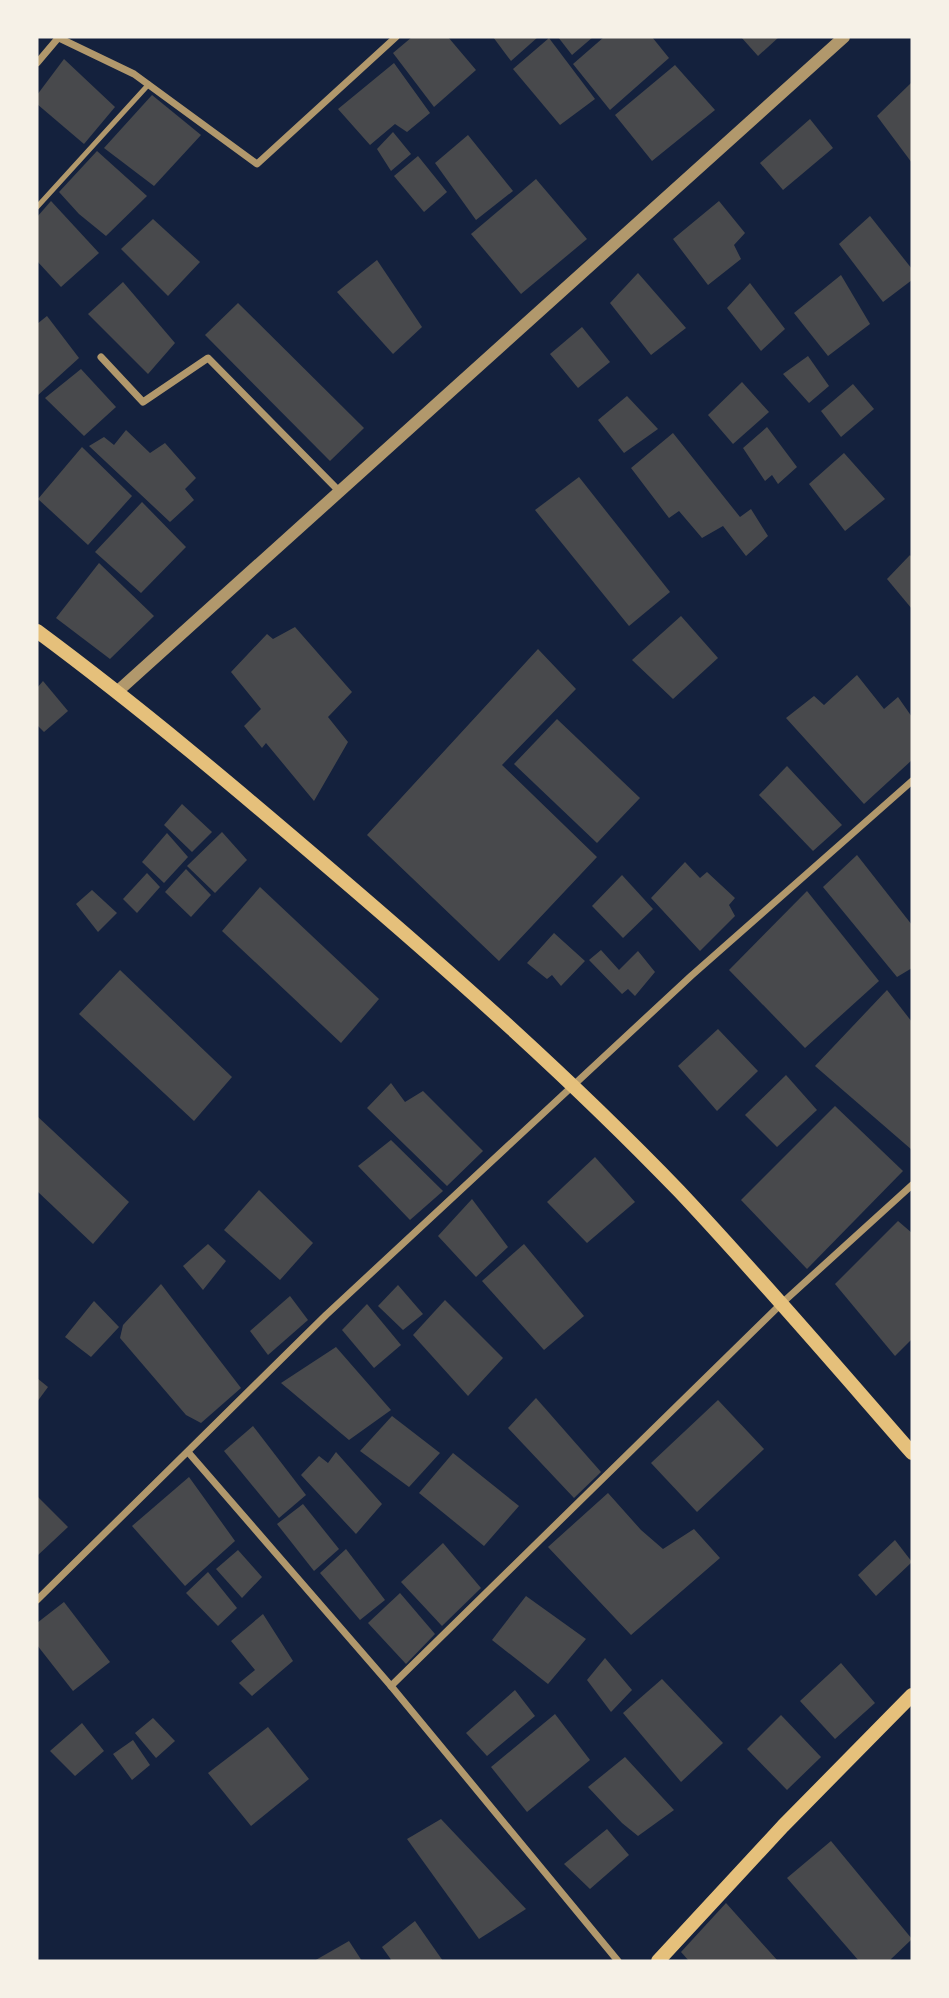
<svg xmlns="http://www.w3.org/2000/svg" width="949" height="1998" font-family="'Titillium Web',sans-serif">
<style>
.building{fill:#48494c}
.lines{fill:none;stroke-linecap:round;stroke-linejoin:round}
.service{stroke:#b1986c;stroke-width:5}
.minor{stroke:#b1986c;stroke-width:7}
.tertiary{stroke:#b1986c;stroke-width:12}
.secondary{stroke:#e5c07b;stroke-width:14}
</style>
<rect width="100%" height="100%" fill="#14213d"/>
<!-- building -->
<g class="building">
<path d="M412 37H448L476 70 434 107 393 53Z"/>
<path d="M493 37H538L511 61Z"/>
<path d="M558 37H593L572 55Z"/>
<path d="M604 37H652L669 58 610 110 573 64Z"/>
<path d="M741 37H779L758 56Z"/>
<path d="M549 38 595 99 560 125 513 69Z"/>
<path d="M64 59 115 107 84 144 37 104V95Z"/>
<path d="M394 63 430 113 407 132 395 124 370 145 338 109Z"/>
<path d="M675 65 715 110 652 161 615 115Z"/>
<path d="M911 83 912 85V163L877 116Z"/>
<path d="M152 95 201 135 154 186 104 148Z"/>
<path d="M810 119 833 148 783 190 760 163Z"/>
<path d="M393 132 411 154 391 171 377 149Z"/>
<path d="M468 135 513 191 476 220 435 163Z"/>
<path d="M97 151 147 196 106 236 79 214 59 192Z"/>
<path d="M418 156 447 192 424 212 394 176Z"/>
<path d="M536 179 587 239 521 294 471 234Z"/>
<path d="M51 201 99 253 61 287 37 261V217Z"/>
<path d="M719 201 745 233 734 245 741 259 708 285 673 239Z"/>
<path d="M870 216 912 269V280L883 302 839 244Z"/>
<path d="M153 219 200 262 168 296 121 249Z"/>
<path d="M377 260 422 327 393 354 337 292Z"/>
<path d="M638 273 686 328 651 355 610 303Z"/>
<path d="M841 275 870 324 828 356 794 313Z"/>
<path d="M123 282 175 343 148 374 88 314Z"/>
<path d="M750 283 785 329 761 351 727 308Z"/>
<path d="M238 303 364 428 330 461 205 335Z"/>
<path d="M47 316 79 358 37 396V324Z"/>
<path d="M582 327 610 362 578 388 550 354Z"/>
<path d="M808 356 829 386 809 403 783 374Z"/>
<path d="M81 369 116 407 84 436 45 398Z"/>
<path d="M742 382 769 412 733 444 708 415Z"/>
<path d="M853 384 874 409 841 437 821 411Z"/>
<path d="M627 396 658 429 624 453 598 420Z"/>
<path d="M767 427 797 467 778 484 772 475 765 481 743 448Z"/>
<path d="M126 430 150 453 165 443 196 478 185 489 194 500 170 522 89 446 104 437 114 445Z"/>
<path d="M673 433 740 517 751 509 768 536 746 556 723 526 702 538 679 511 669 518 631 468Z"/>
<path d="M82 447 132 496 88 545 38 499Z"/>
<path d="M844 453 885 499 845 531 809 484Z"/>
<path d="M579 477 670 592 629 626 535 510Z"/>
<path d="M142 502 186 547 141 593 95 552Z"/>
<path d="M910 555 912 558V609L887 579Z"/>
<path d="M99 563 154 616 110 659 56 618Z"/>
<path d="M681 616 718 658 673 699 632 660Z"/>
<path d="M295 627 352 692 328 717 348 742 314 801 266 743 262 748 244 726 261 709 231 672 267 634 273 639Z"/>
<path d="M538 649 576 689 502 765 597 857 499 961 367 835Z"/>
<path d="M857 675 884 709 898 697 912 717V760L864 804 786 718 814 696 824 705Z"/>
<path d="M43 681 68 711 44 732 37 725V688Z"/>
<path d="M557 719 640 798 597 843 514 764Z"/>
<path d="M787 766 842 825 813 851 759 795Z"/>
<path d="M182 804 212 832 192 852 164 825Z"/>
<path d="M222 832 247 860 215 893 187 866Z"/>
<path d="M167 833 188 857 164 883 142 862Z"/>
<path d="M857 855 912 925V968L897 977 823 887Z"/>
<path d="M685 862 700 878 707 872 735 898 729 905 735 916 700 951 651 898Z"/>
<path d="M186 869 211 895 191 917 165 892Z"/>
<path d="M147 873 160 887 137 913 123 899Z"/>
<path d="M622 875 653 909 623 938 592 906Z"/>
<path d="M260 887 379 999 341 1043 222 931Z"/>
<path d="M92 890 117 913 98 932 76 904Z"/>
<path d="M807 891 879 981 805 1048 729 970Z"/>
<path d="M554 933 585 961 561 986 552 975 547 979 527 963Z"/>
<path d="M601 950 619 970 638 951 655 972 635 996 628 989 622 994 589 960Z"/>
<path d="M120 970 232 1077 194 1121 79 1014Z"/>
<path d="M887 990 912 1022V1150L815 1066Z"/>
<path d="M718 1029 758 1071 717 1111 678 1066Z"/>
<path d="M786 1075 817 1110 777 1147 745 1115Z"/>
<path d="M391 1083 405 1102 423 1091 483 1151 447 1186 367 1108Z"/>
<path d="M835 1106 903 1171 807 1269 741 1200Z"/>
<path d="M37 1116 129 1202 93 1244 37 1191Z"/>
<path d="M391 1140 443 1191 410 1220 358 1166Z"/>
<path d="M595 1157 635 1202 587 1243 547 1202Z"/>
<path d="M259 1190 313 1243 280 1280 224 1230Z"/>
<path d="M472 1199 508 1247 476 1277 438 1236Z"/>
<path d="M898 1221 912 1233V1339L895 1356 835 1284Z"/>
<path d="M208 1244 226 1261 203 1290 183 1266Z"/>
<path d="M524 1244 584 1316 544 1350 482 1281Z"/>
<path d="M161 1284 241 1388 201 1423 186 1415 120 1338 123 1325Z"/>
<path d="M398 1285 423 1314 403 1330 378 1306Z"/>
<path d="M290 1296 308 1320 268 1355 250 1331Z"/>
<path d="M445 1300 503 1358 468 1396 413 1335Z"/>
<path d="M94 1301 119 1327 91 1357 65 1337Z"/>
<path d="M367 1304 401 1345 374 1368 342 1330Z"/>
<path d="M336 1347 391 1410 349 1440 281 1383Z"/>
<path d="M37 1378 48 1387 37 1402Z"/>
<path d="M536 1398 601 1472 574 1498 508 1428Z"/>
<path d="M718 1400 764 1449 697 1512 651 1463Z"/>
<path d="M392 1416 440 1453 409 1487 360 1451Z"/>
<path d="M253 1426 306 1495 279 1518 224 1451Z"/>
<path d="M336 1452 382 1504 356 1534 301 1475 319 1456 328 1463Z"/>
<path d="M453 1453 519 1506 484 1546 419 1493Z"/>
<path d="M189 1477 235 1541 185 1586 132 1526Z"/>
<path d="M608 1493 641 1530 663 1549 694 1529 720 1558 631 1635 548 1547Z"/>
<path d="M37 1496 68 1527 37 1556Z"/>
<path d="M303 1504 339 1549 314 1571 277 1524Z"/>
<path d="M895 1540 912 1562 876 1596 858 1575Z"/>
<path d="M443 1543 481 1588 442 1626 401 1582Z"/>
<path d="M346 1549 385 1600 360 1620 320 1573Z"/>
<path d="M238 1550 262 1577 242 1598 216 1569Z"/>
<path d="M208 1572 237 1608 218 1626 186 1593Z"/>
<path d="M400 1593 435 1634 406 1664 368 1623Z"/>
<path d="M526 1596 586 1639 548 1684 492 1640Z"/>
<path d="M64 1602 110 1662 73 1691 37 1645V1623Z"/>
<path d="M263 1614 293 1661 252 1696 239 1683 255 1670 231 1641Z"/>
<path d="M605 1658 632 1690 611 1712 587 1680Z"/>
<path d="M841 1663 875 1703 835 1739 800 1701Z"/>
<path d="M662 1679 723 1743 681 1782 623 1713Z"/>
<path d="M515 1690 535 1716 487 1756 466 1733Z"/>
<path d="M555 1714 590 1760 527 1812 491 1767Z"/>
<path d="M781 1715 821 1757 787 1790 747 1749Z"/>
<path d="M153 1718 175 1741 156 1758 135 1733Z"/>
<path d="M82 1723 104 1751 75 1776 50 1751Z"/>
<path d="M268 1727 309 1779 251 1826 208 1773Z"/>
<path d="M133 1740 150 1765 132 1780 113 1754Z"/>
<path d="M625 1757 674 1810 638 1836 622 1823 588 1787Z"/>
<path d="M441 1819 526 1909 479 1939 407 1839Z"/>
<path d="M607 1829 629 1855 590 1889 564 1864Z"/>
<path d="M831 1841 912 1939 889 1961H859L787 1878Z"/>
<path d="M726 1903 778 1961H689L681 1952Z"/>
<path d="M415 1921 443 1961H392L382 1947Z"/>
<path d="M349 1941 362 1961H314Z"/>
</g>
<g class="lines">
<!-- service -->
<path class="service" d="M37 207 149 84"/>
<!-- minor -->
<g class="minor">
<path d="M57 37 134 74 257 164 396 37"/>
<path d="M37 63 59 37"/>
<path d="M101 357 143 402 208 358 340 492"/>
<path d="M188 1452 391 1686 618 1961"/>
<path d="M37 1600 326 1315 691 976 912 781"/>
<path d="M391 1686 781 1304 912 1185"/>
</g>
<!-- tertiary -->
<path class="tertiary" d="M118 691 844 37"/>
<!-- secondary -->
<g class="secondary">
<path d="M37 631C141 708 239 791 337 875 455 976 571 1079 679 1191 759 1276 835 1365 912 1453"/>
<path d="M658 1961 783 1826 912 1695"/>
</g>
</g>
<!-- border -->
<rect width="949" height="1998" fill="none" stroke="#f6f1e7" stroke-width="77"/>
</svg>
